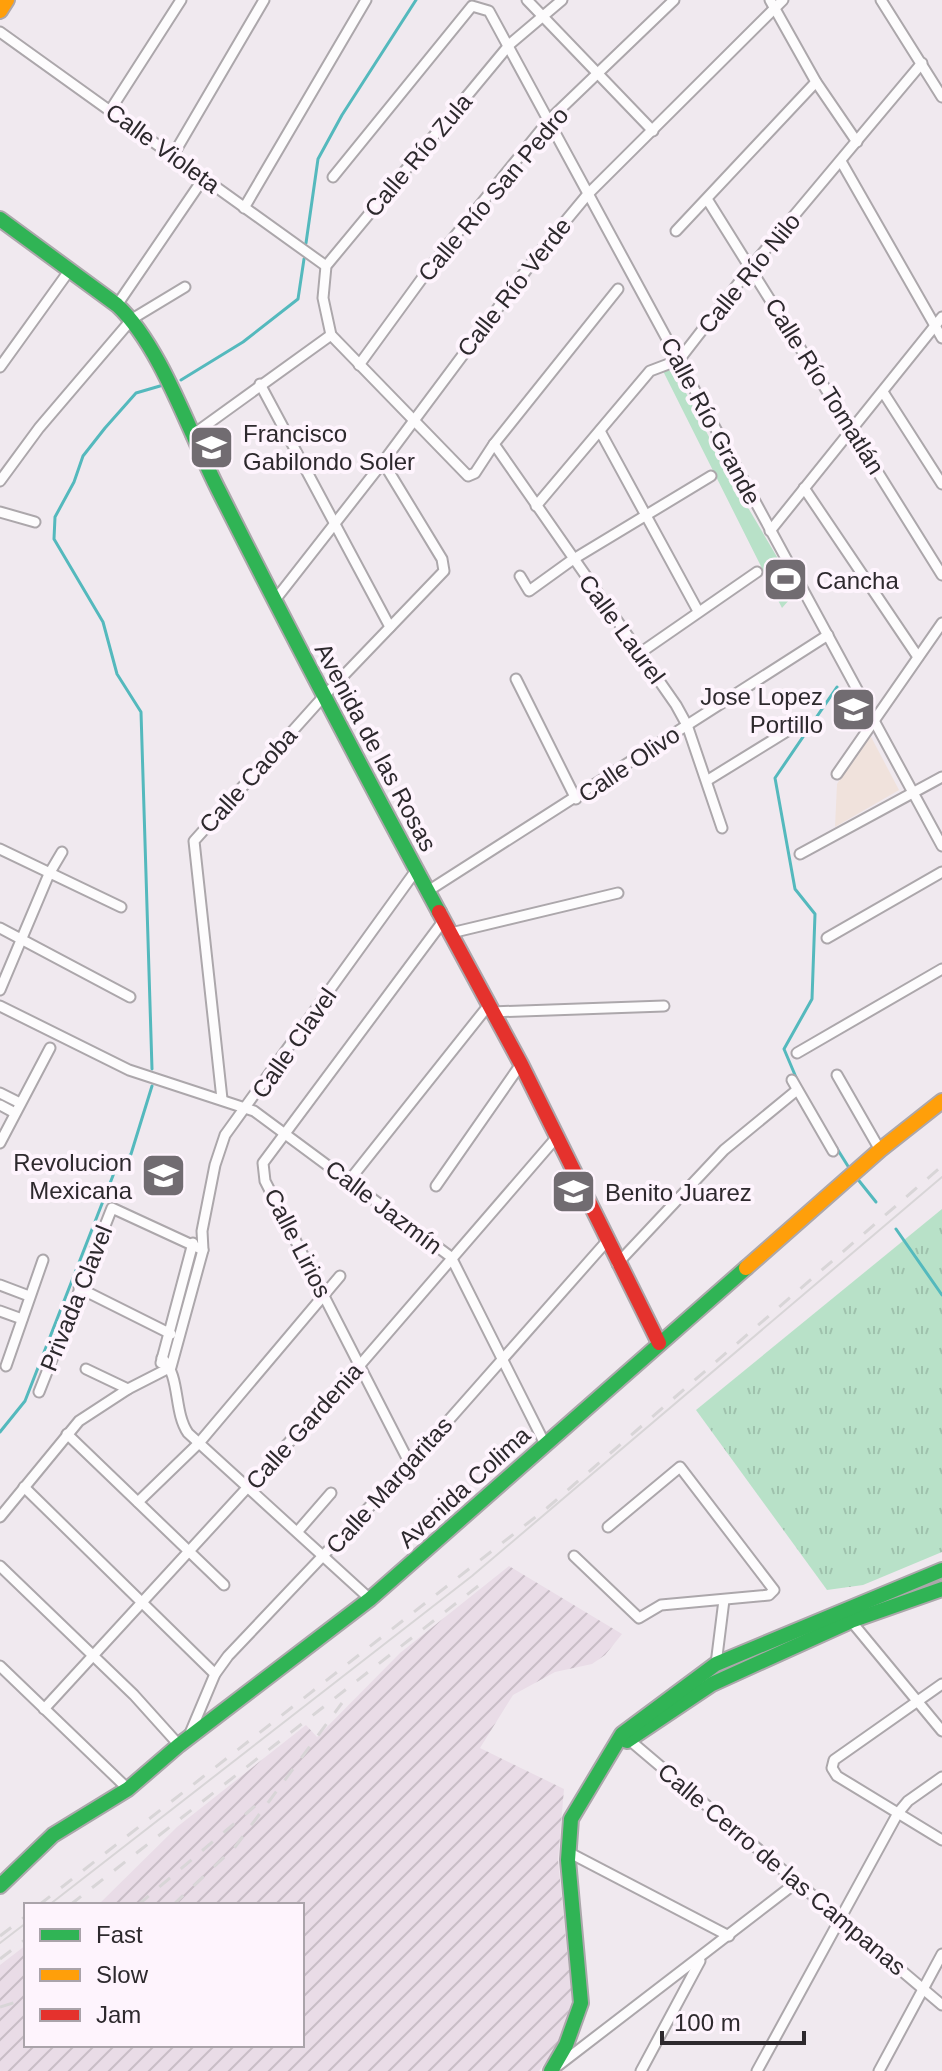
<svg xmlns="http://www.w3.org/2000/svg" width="942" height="2071" font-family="Helvetica,sans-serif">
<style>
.industrial{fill:url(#industrial-furrows)}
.education{fill:#f0e2dc}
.grass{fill:url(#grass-tufts)}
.park{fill:#b8e1c8}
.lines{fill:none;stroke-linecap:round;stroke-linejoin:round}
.stream{stroke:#54b9bd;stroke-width:3}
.street-casing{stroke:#aca7ab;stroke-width:13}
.fast-casing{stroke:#aca7ab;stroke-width:18}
.slow-casing{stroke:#aca7ab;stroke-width:18}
.jam-casing{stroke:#aca7ab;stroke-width:18}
.street{stroke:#fdfcfd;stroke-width:9}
.fast{stroke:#30b455;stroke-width:14}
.slow{stroke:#ff9f0a;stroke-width:14}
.jam{stroke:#e5322d;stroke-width:14}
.tram{stroke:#d8d5d7;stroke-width:2}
.rail{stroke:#d8d5d7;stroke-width:3;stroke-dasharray:14 14;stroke-linecap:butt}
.labels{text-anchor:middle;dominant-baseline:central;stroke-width:8;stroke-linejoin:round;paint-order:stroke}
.street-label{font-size:24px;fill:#2d292d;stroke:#fef4fd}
.poi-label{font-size:24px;fill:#2d292d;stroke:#fef4fd;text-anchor:start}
</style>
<defs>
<pattern id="industrial-furrows" width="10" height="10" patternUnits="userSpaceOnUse" patternTransform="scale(2)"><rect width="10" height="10" fill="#e9dce7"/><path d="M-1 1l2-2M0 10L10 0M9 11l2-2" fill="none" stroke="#c8bdc6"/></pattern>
<pattern id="grass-tufts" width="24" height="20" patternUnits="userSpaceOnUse" patternTransform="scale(2)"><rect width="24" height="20" fill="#b8e1c8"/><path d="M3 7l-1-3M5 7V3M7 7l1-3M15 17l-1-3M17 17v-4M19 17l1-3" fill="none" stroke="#9ec1ac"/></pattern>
</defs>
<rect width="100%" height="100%" fill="#f0e9ef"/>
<!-- industrial -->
<path class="industrial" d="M509 1566 622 1634 605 1655 592 1664 555 1672 513 1695 480 1748 564 1789 558 1860 572 2000 558 2045 539 2071H0V1965L26 1945V2045H302V1905H98L177 1827 306 1725 317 1737 400 1653Z"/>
<!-- education -->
<path class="education" d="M869 733 899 790 835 827 837 784Z"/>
<!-- grass -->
<path class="grass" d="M942 1209V1552L863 1585 827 1590 696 1410Z"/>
<!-- park -->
<path class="park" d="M674 370 730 477 797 591 782 608 663 371Z"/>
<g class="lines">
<!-- stream -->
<g class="stream">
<path d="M306 243 318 159 342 115 416 0"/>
<path d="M181 380 243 342 298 299 304 259"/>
<path d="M152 1069 141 712 117 674 103 622 54 539 55 517 74 482 83 456 105 428 136 393 160 386"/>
<path d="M798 1082 784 1049 812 999 815 914 795 889 775 778 837 687"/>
<path d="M836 1147 851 1171"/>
<path d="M856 1177 876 1202"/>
<path d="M896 1229 942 1295"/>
<path d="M0 1432 25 1401 114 1173 131 1154 152 1086"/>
</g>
<defs>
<g id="street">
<path d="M527 0 653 131"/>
<path d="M562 0 510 44 326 266 323 298 331 335 468 476 475 473 494 444 618 289"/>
<path d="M770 0 816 82 857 142"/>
<path d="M881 0 942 97"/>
<path d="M0 32 326 266"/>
<path d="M111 109 181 0"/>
<path d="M172 157 264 0"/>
<path d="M842 163 942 338"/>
<path d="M333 177 472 6 489 11 942 846"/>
<path d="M707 199 942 575"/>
<path d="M244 208 366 0"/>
<path d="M676 231 816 82"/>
<path d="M117 305 203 179"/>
<path d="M359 365 434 262 549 120 674 0"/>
<path d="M0 367 69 271"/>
<path d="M260 384 390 627"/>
<path d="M883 392 942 484"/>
<path d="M600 431 698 611"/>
<path d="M191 436 331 335"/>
<path d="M494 444 676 705 687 725 722 828"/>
<path d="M0 481 39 428 132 319 185 287"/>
<path d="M804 488 918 657"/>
<path d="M536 506 650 371 679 360 751 267 922 63"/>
<path d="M0 512 35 522"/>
<path d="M770 531 942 317"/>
<path d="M520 576 529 591 572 560 711 476"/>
<path d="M275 600 383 462 539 253 588 194 783 0"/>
<path d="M640 653 757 572"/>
<path d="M516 679 576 799"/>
<path d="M837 774 942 623"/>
<path d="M708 780 802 722"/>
<path d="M0 849 121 907"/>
<path d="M800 854 942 777"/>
<path d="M428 891 828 635"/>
<path d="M0 928 130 997"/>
<path d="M451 933 618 893"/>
<path d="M827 938 942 872"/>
<path d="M0 990 49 874 62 852"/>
<path d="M0 1006 129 1070 254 1111 451 1257 545 1444"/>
<path d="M491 1012 664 1006"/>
<path d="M797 1053 942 969"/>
<path d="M837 1075 880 1150"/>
<path d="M792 1080 833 1151"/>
<path d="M0 1093 20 1103"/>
<path d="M222 1099 194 841 323 697 444 571 442 559 383 462"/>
<path d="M0 1105 15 1113"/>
<path d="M0 1143 50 1048"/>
<path d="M348 1182 488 1006"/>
<path d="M436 1186 521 1064"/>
<path d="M617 1264 724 1150 797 1090"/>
<path d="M0 1285 29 1296"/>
<path d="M79 1288 171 1334"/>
<path d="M0 1311 22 1319"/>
<path d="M162 1358C181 1376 173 1411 188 1433L370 1599"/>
<path d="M161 1363 193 1243"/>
<path d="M6 1366 43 1260"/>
<path d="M86 1369 128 1389"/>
<path d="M39 1392 112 1208 203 1250"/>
<path d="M67 1434 224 1585"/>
<path d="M410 1464 265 1181 263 1163 444 920"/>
<path d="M24 1487 215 1674"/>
<path d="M138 1502 199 1443 340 1276"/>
<path d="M0 1517 79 1421 128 1389 171 1367 203 1250 202 1231 215 1165 225 1135 417 869"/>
<path d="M298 1531 331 1493"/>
<path d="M574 1556 639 1618 661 1605 769 1595 774 1590 680 1467 608 1527"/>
<path d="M0 1566 134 1695 179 1745"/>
<path d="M851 1621 942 1731"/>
<path d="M716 1664 724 1600"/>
<path d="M0 1666 128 1789"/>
<path d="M942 1684 834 1760 832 1768 837 1776 942 1840"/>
<path d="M44 1709 360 1365 556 1138"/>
<path d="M188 1738 215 1674 228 1656 410 1464 607 1241"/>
<path d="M627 1738 942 2005"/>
<path d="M568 1852 729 1936"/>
<path d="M559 2065 797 1882"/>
<path d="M641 2071 700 1961"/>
<path d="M757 2071 898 1813 908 1801 942 1777"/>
<path d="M879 2071 942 1954"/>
</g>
<g id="fast">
<path d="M0 219 117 305C162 347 190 435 219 491 290 632 364 773 439 912"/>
<path d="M627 1741 712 1684 851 1621 942 1589"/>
<path d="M0 1886 53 1835 128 1789 179 1745 370 1599 746 1268"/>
<path d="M551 2071 566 2045 581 2003 568 1860 571 1819 622 1734 716 1664 942 1570"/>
</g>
<g id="slow">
<path d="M0 11 7 0"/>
<path d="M746 1268 880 1150 942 1101"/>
</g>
<path id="jam" d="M439 912 521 1064 659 1343"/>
</defs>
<!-- street casing -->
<use href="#street" class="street-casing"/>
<!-- fast casing -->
<use href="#fast" class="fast-casing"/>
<!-- slow casing -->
<use href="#slow" class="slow-casing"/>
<!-- jam casing -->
<use href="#jam" class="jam-casing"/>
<!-- street -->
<use href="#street" class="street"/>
<!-- fast -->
<use href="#fast" class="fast"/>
<!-- slow -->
<use href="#slow" class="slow"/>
<!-- jam -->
<use href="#jam" class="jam"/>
<!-- tram -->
<g class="tram">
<path d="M49 1905 472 1576 942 1177"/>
<path d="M0 1943 26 1923"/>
</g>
<!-- rail -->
<g class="rail">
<path d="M39 1905 547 1508 942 1166"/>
<path d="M70 1905 482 1583"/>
<path d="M138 1905 255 1806"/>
<path d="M173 1905 235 1847 342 1703"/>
<path d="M0 1936 26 1916"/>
<path d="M0 1959 26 1939"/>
<path d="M0 2007 26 1999"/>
</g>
</g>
<!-- icons -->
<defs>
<symbol id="school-square" viewBox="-11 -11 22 22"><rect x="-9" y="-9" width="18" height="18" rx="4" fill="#716c71" stroke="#fef4fd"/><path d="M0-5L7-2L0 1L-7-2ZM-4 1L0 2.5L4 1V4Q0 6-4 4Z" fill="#fff"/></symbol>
<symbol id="stadium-square" viewBox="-11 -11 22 22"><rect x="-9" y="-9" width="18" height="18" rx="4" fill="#716c71" stroke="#fef4fd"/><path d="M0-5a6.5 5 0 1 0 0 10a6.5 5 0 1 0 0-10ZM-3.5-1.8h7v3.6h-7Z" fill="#fff"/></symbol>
</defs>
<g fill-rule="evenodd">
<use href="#school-square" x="186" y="422" width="51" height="51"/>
<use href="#stadium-square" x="760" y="554" width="51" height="51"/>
<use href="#school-square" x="828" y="684" width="51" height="51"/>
<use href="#school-square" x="138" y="1150" width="51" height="51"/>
<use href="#school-square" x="548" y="1166" width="51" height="51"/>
</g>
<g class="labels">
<!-- street labels -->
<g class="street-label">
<text transform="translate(163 148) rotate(36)">Calle Violeta</text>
<text transform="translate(418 155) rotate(-50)">Calle Río Zula</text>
<text transform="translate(493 194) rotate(-50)">Calle Río San Pedro</text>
<text transform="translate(749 273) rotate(-51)">Calle Río Nilo</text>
<text transform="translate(514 287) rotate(-52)">Calle Río Verde</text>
<text transform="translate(825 386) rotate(58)">Calle Río Tomatlán</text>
<text transform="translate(711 421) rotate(62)">Calle Río Grande</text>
<text transform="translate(622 629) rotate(54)">Calle Laurel</text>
<text transform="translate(376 747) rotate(62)">Avenida de las Rosas</text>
<text transform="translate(629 764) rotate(-34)">Calle Olivo</text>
<text transform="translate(248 780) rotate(-48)">Calle Caoba</text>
<text transform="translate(294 1043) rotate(-55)">Calle Clavel</text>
<text transform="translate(384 1207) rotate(37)">Calle Jazmín</text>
<text transform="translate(298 1243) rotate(63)">Calle Lirios</text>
<text transform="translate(76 1298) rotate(-68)">Privada Clavel</text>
<text transform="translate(304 1426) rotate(-48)">Calle Gardenia</text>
<text transform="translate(389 1485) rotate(-48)">Calle Margaritas</text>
<text transform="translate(464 1487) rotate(-42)">Avenida Colima</text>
<text transform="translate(782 1869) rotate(40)">Calle Cerro de las Campanas</text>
</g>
<!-- poi labels -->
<g class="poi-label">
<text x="243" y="433">Francisco<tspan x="243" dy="28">Gabilondo Soler</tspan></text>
<text x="816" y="580">Cancha</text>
<text x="823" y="696" text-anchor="end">Jose Lopez<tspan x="823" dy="28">Portillo</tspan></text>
<text x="132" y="1162" text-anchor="end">Revolucion<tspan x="132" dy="28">Mexicana</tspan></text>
<text x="605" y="1192">Benito Juarez</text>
</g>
</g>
<!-- legend -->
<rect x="24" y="1903" width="280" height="144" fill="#fef4fd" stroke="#aaa3aa" stroke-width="2"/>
<rect x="40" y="1929" width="40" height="12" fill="#30b455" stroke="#aaa3aa" stroke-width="2"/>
<text x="96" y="1943" font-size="24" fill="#2d292d">Fast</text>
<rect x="40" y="1969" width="40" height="12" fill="#ff9f0a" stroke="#aaa3aa" stroke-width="2"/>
<text x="96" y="1983" font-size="24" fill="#2d292d">Slow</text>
<rect x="40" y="2009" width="40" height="12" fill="#e5322d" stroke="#aaa3aa" stroke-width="2"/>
<text x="96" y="2023" font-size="24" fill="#2d292d">Jam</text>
<!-- scale -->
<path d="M662 2031v12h142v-12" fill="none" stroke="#2d292d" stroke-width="4"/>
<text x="674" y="2031" font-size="24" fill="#2d292d" stroke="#fef4fd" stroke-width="6" paint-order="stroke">100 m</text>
</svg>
